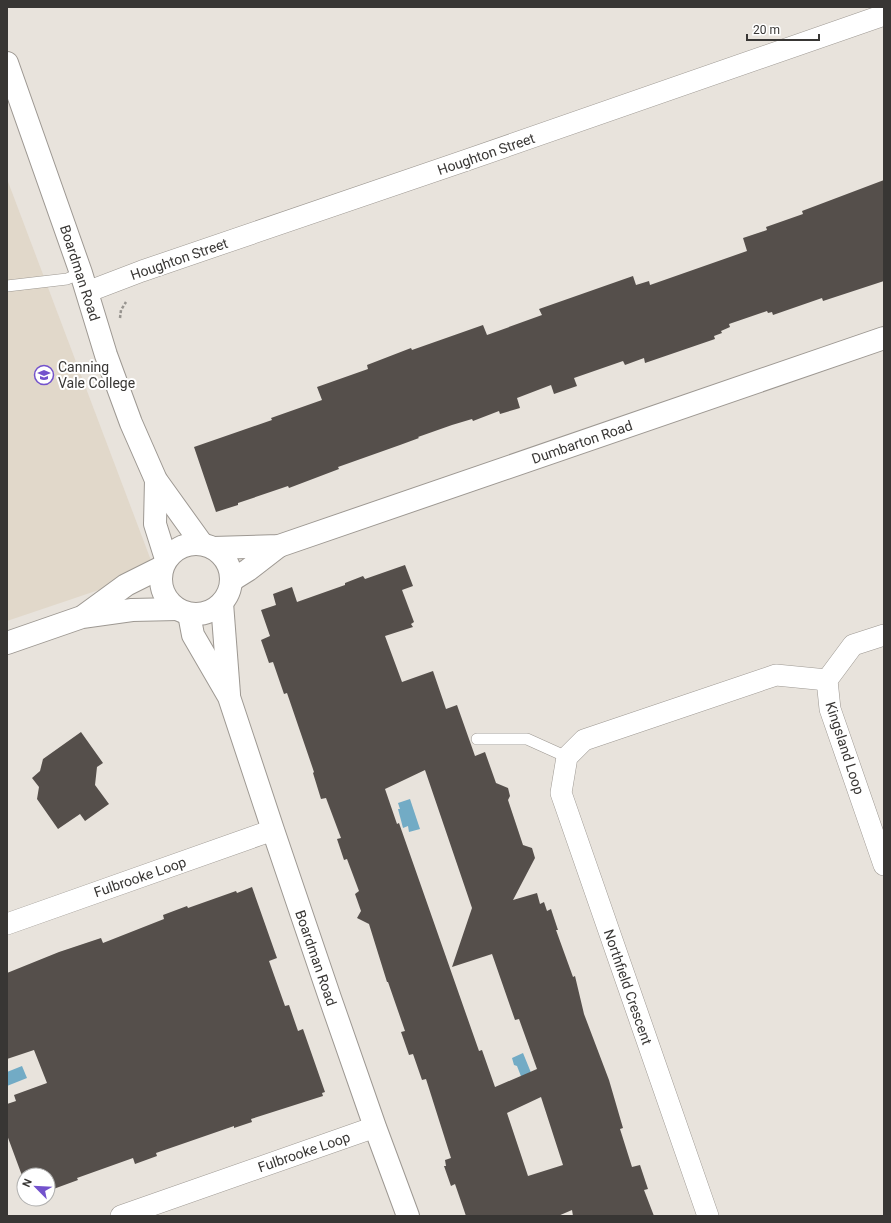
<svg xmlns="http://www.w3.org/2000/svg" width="891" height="1223" font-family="Roboto,sans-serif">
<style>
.built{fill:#e1d8ca}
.water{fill:#72abc5}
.building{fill:#554f4b;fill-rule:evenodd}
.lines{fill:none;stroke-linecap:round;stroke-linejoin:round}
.service-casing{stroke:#9d9892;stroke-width:12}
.minor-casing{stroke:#9d9892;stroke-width:22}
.tertiary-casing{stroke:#9d9892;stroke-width:24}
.path{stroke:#97948f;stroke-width:2.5;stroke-dasharray:3 2;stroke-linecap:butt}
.service{stroke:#fff;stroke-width:11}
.minor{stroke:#fff;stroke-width:21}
.tertiary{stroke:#fff;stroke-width:22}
.labels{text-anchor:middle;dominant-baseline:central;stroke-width:4;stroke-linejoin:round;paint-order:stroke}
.street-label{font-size:14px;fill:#383634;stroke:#fff}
.poi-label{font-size:14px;fill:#383634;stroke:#fff;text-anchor:start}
</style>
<rect width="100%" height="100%" fill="#e8e3dc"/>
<!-- built -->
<path class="built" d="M7 179 155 571 7 621Z"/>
<!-- water -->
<g class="water">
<path d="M410 799 420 829 409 832 408 826 403 828 398 809H400L398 803Z"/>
<path d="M523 1053 534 1080 524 1084 517 1066 514 1065 512 1058Z"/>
<path d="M22 1066 27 1078 7 1086V1072Z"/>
</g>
<!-- building -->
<g class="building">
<path d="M884 180V281L823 301 822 298 773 315 772 312 768 313 767 311 729 324 730 327 721 331 722 333 714 336 715 339 645 363 644 358 625 365 623 361 574 378 577 386 554 394 551 385 517 398 520 408 500 414 499 411 473 421 472 419 452 425 418 437 419 438 400 445 338 467 339 469 289 488 288 486 238 503V505L216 512 194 447 272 420 271 418 322 400 317 387 368 369 367 365 411 348 412 350 483 325 487 335 542 315 539 309 633 276 636 285 649 281 650 285 747 251 743 238 767 230 766 227 803 214 802 211Z"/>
<path d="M405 565 413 586 402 590 414 622 411 624 413 627 385 636 402 682 433 671 446 709 457 705 475 756 485 752 496 783 508 788 510 796 508 800 523 845 532 848 535 858 513 900 537 893 540 904 544 902 547 911 551 909 558 930H556L573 977 575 976 584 1014 609 1080 623 1128 620 1129 632 1167 640 1165 648 1189 644 1190 654 1216H573L572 1210 558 1216H466L455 1184 451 1186 444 1166H446L445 1160 451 1158 426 1079 422 1080 413 1054 409 1055 401 1032 405 1031 388 982H387L369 924 357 918 361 911 355 894 359 891 347 859 344 860 337 839 341 838 326 798 321 799 313 773 314 772 287 693 284 694 273 662 269 663 261 640 270 636 261 610 276 605 273 594 292 587 297 602 345 585V583L363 576 365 579ZM425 770 472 908 452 967 492 954 515 1020 519 1019 537 1069 495 1087 482 1050 479 1051 399 823 397 824 385 789ZM541 1097 563 1165 528 1176 507 1113Z"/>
<path d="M81 732 103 763 97 767 95 785 109 804 85 821 80 814 58 829 37 799 39 787 32 778 40 771 43 759Z"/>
<path d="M252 887 277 958 269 961 285 1006 289 1005 298 1031 303 1029 325 1092 322 1093 323 1096 251 1119 252 1122 234 1128V1126L156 1153 157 1156 135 1164 133 1158 77 1178 78 1180 48 1191V1172L40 1175H24V1181L7 1135V1104L16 1101 14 1095 47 1083 34 1050 7 1059V973L59 952 101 938 103 943 164 919 163 915 187 906 188 908 236 891 237 893Z"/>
</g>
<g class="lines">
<defs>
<g id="service">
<path d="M7 286 67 279 81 273"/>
<path d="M477 739H527L567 757"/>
</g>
<g id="minor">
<path d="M87 292 142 271 464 161 884 15"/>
<path d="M884 635 853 645 827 680 830 709 884 865"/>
<path d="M7 924 273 830"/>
<path d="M121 1216 375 1127"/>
<path d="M708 1216 561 793 567 757 584 740 776 675 827 680"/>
</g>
<g id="tertiary">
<path d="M7 63 81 273 106 355 131 423 156 480 202 544"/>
<path d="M156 480 155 524 166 559"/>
<circle cx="196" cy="579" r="35"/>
<path d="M213 548 279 546 884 338"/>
<path d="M232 580 248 570 279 546"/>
<path d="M222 603 229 694"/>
<path d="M189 614 193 635 229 697 273 830 330 998 375 1127 408 1216"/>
<path d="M85 615 126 585 162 567"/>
<path d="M7 643 82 617 132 610 177 609"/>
</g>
</defs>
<!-- service casing -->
<use href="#service" class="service-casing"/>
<!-- minor casing -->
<use href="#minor" class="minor-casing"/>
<!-- tertiary casing -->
<use href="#tertiary" class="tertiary-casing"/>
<!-- path -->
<path class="path" d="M120 318 121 310 126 302"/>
<!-- service -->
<use href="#service" class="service"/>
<!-- minor -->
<use href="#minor" class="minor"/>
<!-- tertiary -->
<use href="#tertiary" class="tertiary"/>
</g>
<!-- icons -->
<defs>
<symbol id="school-ring" viewBox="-11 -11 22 22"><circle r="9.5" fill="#fff" stroke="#7352cc" stroke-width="1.5"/><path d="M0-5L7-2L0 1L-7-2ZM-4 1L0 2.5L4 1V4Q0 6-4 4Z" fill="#7352cc"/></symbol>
</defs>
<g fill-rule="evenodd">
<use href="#school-ring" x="33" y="364" width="22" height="22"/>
</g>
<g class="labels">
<!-- street labels -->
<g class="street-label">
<text transform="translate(486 154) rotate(-19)">Houghton Street</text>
<text transform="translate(179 259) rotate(-19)">Houghton Street</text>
<text transform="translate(80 273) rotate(72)">Boardman Road</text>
<text transform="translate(582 442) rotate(-19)">Dumbarton Road</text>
<text transform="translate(845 748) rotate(72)">Kingsland Loop</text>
<text transform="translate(140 877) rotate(-19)">Fulbrooke Loop</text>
<text transform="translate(316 958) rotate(71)">Boardman Road</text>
<text transform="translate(628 987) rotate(71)">Northfield Crescent</text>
<text transform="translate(304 1152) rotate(-19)">Fulbrooke Loop</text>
</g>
<!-- poi labels -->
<g class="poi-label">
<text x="58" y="367">Canning<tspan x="58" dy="16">Vale College</tspan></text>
</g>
</g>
<!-- border -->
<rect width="891" height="1223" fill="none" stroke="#383634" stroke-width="16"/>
<!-- north arrow -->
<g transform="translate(36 1187) rotate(294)"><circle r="19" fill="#ffffff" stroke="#afafae"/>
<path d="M0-3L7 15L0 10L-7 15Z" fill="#7352cc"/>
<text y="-6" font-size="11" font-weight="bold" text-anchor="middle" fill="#383634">N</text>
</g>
<!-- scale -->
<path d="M747 34v6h72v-6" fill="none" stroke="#383634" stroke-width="2"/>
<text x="753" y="34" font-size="12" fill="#383634" stroke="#ffffff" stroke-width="3" paint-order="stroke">20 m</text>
</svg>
